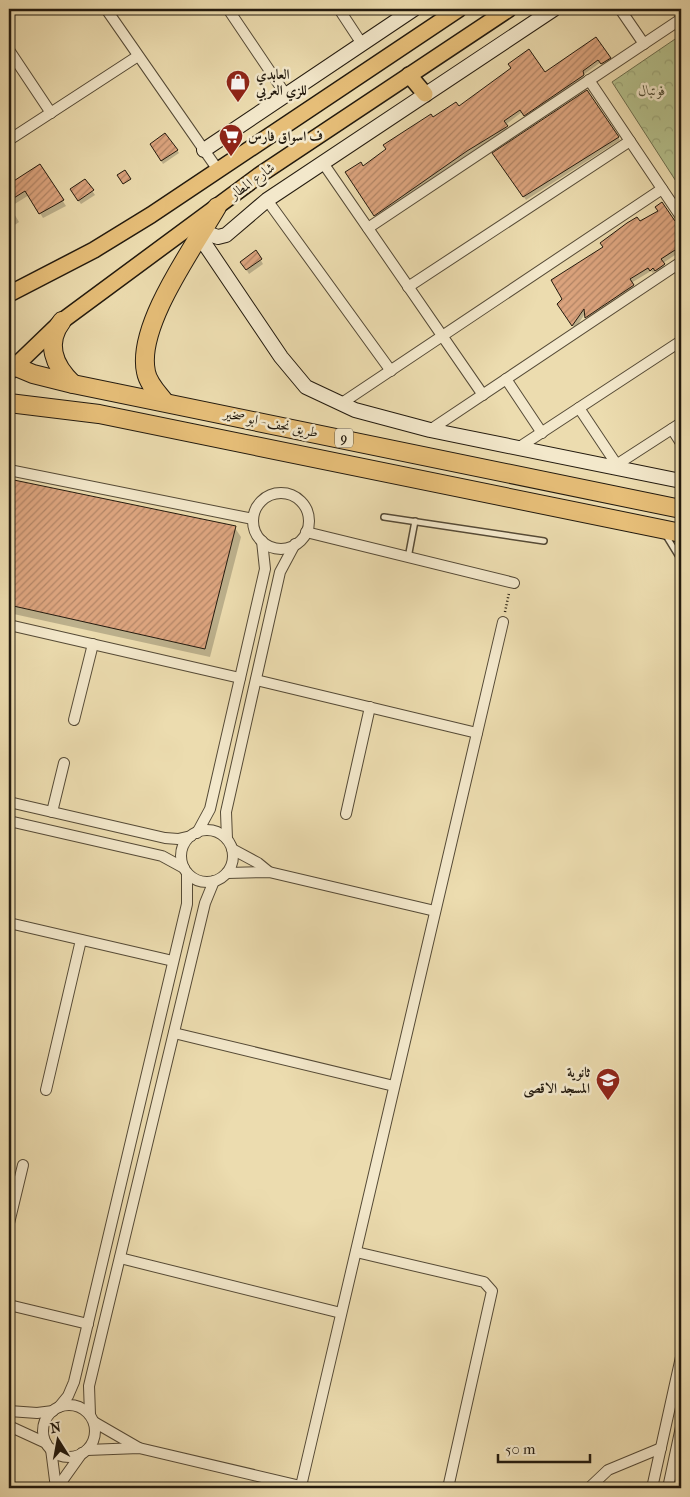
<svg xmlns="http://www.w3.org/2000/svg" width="690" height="1497" font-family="'IM FELL French Canon',Amiri,serif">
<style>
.park{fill:url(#park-crowns);stroke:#6c6e4e}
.shadow{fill:#0003}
.building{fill:url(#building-hatch);stroke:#231a0e}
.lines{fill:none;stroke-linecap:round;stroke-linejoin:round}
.lane-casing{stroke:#554a36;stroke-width:8}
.street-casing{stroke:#554a36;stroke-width:12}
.secondary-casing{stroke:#231a0e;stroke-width:16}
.primary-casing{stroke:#231a0e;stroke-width:18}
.highway-casing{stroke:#231a0e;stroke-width:20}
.path{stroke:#231a0e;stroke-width:2.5;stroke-dasharray:1 2.5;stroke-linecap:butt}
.lane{stroke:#f3e8cb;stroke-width:5}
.street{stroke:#f3e8cb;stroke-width:10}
.secondary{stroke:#f3e8cb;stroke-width:14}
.primary{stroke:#e6be78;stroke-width:15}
.highway{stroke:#e6be78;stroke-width:18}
.labels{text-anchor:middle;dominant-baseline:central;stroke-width:5;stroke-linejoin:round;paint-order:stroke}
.shield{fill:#f3e8cb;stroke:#615847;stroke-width:1}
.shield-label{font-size:12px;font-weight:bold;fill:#231a0e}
.poi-label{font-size:14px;font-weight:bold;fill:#231a0e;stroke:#f3e8cb;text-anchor:start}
.park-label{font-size:14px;font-style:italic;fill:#4f4c34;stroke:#f3e8cb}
.street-label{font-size:14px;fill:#231a0e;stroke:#f3e8cb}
</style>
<defs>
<pattern id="park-crowns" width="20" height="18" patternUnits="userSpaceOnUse" patternTransform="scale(1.25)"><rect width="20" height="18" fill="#b5c18d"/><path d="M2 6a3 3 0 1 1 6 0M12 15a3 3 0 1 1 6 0" fill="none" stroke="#9ba578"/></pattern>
<pattern id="building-hatch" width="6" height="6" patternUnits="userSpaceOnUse" patternTransform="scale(1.25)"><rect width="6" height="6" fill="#dca47e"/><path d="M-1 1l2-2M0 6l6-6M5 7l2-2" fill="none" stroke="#b28566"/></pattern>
</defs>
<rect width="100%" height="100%" fill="#ecdcaf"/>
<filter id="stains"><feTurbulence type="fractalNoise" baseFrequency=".004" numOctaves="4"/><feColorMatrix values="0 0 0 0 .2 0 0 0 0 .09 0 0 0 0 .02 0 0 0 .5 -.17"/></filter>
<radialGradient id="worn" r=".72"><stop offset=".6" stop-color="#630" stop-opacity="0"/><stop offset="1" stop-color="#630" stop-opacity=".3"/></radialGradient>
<!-- park -->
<path class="park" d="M681 35V189L612 82Z"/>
<!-- shadow -->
<g class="shadow">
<path d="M596 39 612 61 604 66 601 62 583 75 585 79 526 118 522 112 505 125 508 130 376 218 346 172 363 168 433 119 544 73Z"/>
<path d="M587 92 620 140 526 200 504 166Z"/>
<path d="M152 144 177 150 179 153 163 164Z"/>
<path d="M39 165 66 206 43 218 29 195 10 207 19 222 9 229V186Z"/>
<path d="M85 181 95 195 81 204 73 193Z"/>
<path d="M662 204 681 228V255L678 253 663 263 666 269 658 274 656 271 653 273 651 271 631 283 635 289 588 321 586 312 575 329 559 304 640 223 659 211Z"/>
<path d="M256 252 263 264 249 274 242 262Z"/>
<path d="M9 480 235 528 241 537 210 657 9 613Z"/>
</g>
<!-- building -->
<g class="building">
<path d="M596 37 611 58 601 64 598 60 583 71 584 75 524 116 520 110 504 121 508 126 467 151 374 216 345 172 361 162 363 166 386 149 383 145 431 114 433 117 456 102 459 106 511 68 508 64 529 49 545 72Z"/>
<path d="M587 90 619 137 523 197 492 153Z"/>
<path d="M165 133 178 150 161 161 150 144Z"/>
<path d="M40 164 64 200 39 214 25 191 9 201V184Z"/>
<path d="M125 170 131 179 123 184 117 175Z"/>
<path d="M85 179 94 190 78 201 70 189Z"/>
<path d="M662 202 675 221 681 224V254L675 250 661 259 665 264 655 271 653 268 650 271 648 268 630 279 634 285 585 318 584 309 572 326 557 304 562 299 551 280 603 247 600 243 627 223 637 217 640 221 658 211 655 207Z"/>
<path d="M256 250 262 259 246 270 240 262Z"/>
<path d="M9 479 236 526 205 649 9 605Z"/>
</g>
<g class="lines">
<defs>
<g id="lane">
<path d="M384 517 544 541"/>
<path d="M665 534 681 560"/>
<path d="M408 558 415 521"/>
</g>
<g id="street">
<path d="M106 9 218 170"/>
<path d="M228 9 286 95"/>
<path d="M339 9 362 44"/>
<path d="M620 9 644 44"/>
<path d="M9 50 51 113"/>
<path d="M589 80 681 217"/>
<path d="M9 140 138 56"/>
<path d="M323 163 483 395"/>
<path d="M267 200 391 371"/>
<path d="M368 228 681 19"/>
<path d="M408 287 630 141"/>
<path d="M506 379 542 433"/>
<path d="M342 403 662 189"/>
<path d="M579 408 617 465"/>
<path d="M672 429 681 443"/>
<path d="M430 430 681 262"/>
<path d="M518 448 681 341"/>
<path d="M613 467 681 423"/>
<path d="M9 470 253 519"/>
<circle cx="281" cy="521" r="28"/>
<path d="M306 532 514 583"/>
<path d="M9 625 240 678"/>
<path d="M256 680 477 733"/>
<path d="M74 720 93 644"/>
<path d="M9 802 165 838 178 839 191 836"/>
<path d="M52 812 64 763"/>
<path d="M346 814 370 707"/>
<path d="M9 821 162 856 184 868"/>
<circle cx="207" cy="856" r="26"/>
<path d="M197 833 210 809 265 569 262 541"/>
<path d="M227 839 226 812 280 572 295 544"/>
<path d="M232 849 258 863 269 872"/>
<path d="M227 873 269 872 435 911"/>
<path d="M9 923 173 961"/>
<path d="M174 1033 394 1086"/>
<path d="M46 1090 81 940"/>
<path d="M9 1223 23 1165"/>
<path d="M356 1252 484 1282 492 1291 448 1488"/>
<path d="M120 1258 341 1313"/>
<path d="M9 1305 88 1324"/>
<circle cx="69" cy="1431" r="26"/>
<path d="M59 1407 68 1396 74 1382 187 904V873"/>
<path d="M9 1411 37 1413 53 1411"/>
<path d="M90 1415 89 1386 205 903 214 881"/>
<path d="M94 1422 139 1448"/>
<path d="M9 1426 46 1443"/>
<path d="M51 1449 56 1488"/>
<path d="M87 1450 139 1448 309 1488"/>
<path d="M301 1486 503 622"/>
<path d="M57 1488 82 1453"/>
<path d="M589 1488 608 1470 661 1448"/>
<path d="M652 1488 681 1357"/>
<path d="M668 1488 681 1427"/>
</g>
<g id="secondary">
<path d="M204 150 414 9"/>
<path d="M203 232 218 237 226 235 267 200 554 9"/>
<path d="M200 237 281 357 306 387 355 410 430 430 681 481"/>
</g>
<g id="primary">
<path d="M409 75 425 94"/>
<path d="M9 294 94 250 151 215 459 9"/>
<path d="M9 372 62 321 261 174 509 9"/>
</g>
<g id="highway">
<path d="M62 321C45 343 54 366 73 384"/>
<path d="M9 364 33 374 73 384 681 509"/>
<path d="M164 401C157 392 148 383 146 372 136 326 194 247 217 207"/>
<path d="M9 403 99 414 681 533"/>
</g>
</defs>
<!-- lane casing -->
<use href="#lane" class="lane-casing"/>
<!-- street casing -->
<use href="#street" class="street-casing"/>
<!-- secondary casing -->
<use href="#secondary" class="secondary-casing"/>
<!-- primary casing -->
<use href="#primary" class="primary-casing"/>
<!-- highway casing -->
<use href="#highway" class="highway-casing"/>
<!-- path -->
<path class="path" d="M505 612 509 593"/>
<!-- lane -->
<use href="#lane" class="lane"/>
<!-- street -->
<use href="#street" class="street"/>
<!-- secondary -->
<use href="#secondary" class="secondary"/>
<!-- primary -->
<use href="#primary" class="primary"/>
<!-- highway -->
<use href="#highway" class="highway"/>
</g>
<!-- icons -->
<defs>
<symbol id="shop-pin" viewBox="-11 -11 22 30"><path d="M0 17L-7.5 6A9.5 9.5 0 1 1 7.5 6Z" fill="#8f2418" stroke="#f3e8cb"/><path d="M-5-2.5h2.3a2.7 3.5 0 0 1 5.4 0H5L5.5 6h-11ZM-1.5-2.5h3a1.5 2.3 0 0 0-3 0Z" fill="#fff"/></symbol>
<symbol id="supermarket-pin" viewBox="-11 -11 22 30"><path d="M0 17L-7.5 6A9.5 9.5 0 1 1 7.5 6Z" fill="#8f2418" stroke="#f3e8cb"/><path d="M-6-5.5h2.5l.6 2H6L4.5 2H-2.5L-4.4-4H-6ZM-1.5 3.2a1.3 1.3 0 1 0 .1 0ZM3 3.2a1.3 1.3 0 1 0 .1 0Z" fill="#fff"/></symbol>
<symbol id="school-pin" viewBox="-11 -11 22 30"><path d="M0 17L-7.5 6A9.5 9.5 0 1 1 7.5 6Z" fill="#8f2418" stroke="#f3e8cb"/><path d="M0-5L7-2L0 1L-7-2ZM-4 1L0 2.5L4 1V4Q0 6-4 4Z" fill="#fff"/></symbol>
</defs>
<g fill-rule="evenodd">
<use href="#shop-pin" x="224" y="68" width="28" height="38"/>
<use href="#supermarket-pin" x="217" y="122" width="28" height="38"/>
<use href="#school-pin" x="594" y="1066" width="28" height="38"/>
</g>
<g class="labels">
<!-- shield labels -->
<rect class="shield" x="335" y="428.5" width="18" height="19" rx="4"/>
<g class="shield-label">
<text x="344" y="438">9</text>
</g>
<!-- poi labels -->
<g class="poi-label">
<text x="256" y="74">العابدي<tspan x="256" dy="16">للزي العربي</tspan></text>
<text x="248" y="136">ف اسواق فارس</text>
<text x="590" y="1072" text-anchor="end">ثانوية<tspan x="590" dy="16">المسجد الاقصى</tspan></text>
</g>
<!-- park labels -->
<g class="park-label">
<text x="652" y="90">فوتبال</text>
</g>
<!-- street labels -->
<g class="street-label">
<text transform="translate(252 181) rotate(-36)">شارع المطار</text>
<text transform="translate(271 423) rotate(12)">طريق نجف - ابو صخير</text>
</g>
</g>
<!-- margin -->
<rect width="690" height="1497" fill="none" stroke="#ecdcaf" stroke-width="30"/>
<rect x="10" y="10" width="670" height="1477" fill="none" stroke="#231a0e" stroke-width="2.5"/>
<rect x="15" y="15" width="660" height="1467" fill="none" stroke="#231a0e"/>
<!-- north arrow -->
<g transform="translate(58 1440) rotate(349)" stroke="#f3e8cb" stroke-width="4" paint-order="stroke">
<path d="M0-4L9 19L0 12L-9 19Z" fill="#231a0e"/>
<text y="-8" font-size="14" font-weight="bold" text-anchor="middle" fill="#231a0e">N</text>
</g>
<!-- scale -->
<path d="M498 1454v8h92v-8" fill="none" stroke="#231a0e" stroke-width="2.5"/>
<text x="505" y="1454" font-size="15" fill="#231a0e" stroke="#f3e8cb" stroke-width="4" paint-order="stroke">50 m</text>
<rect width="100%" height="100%" filter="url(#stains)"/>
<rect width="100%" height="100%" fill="url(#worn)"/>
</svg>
